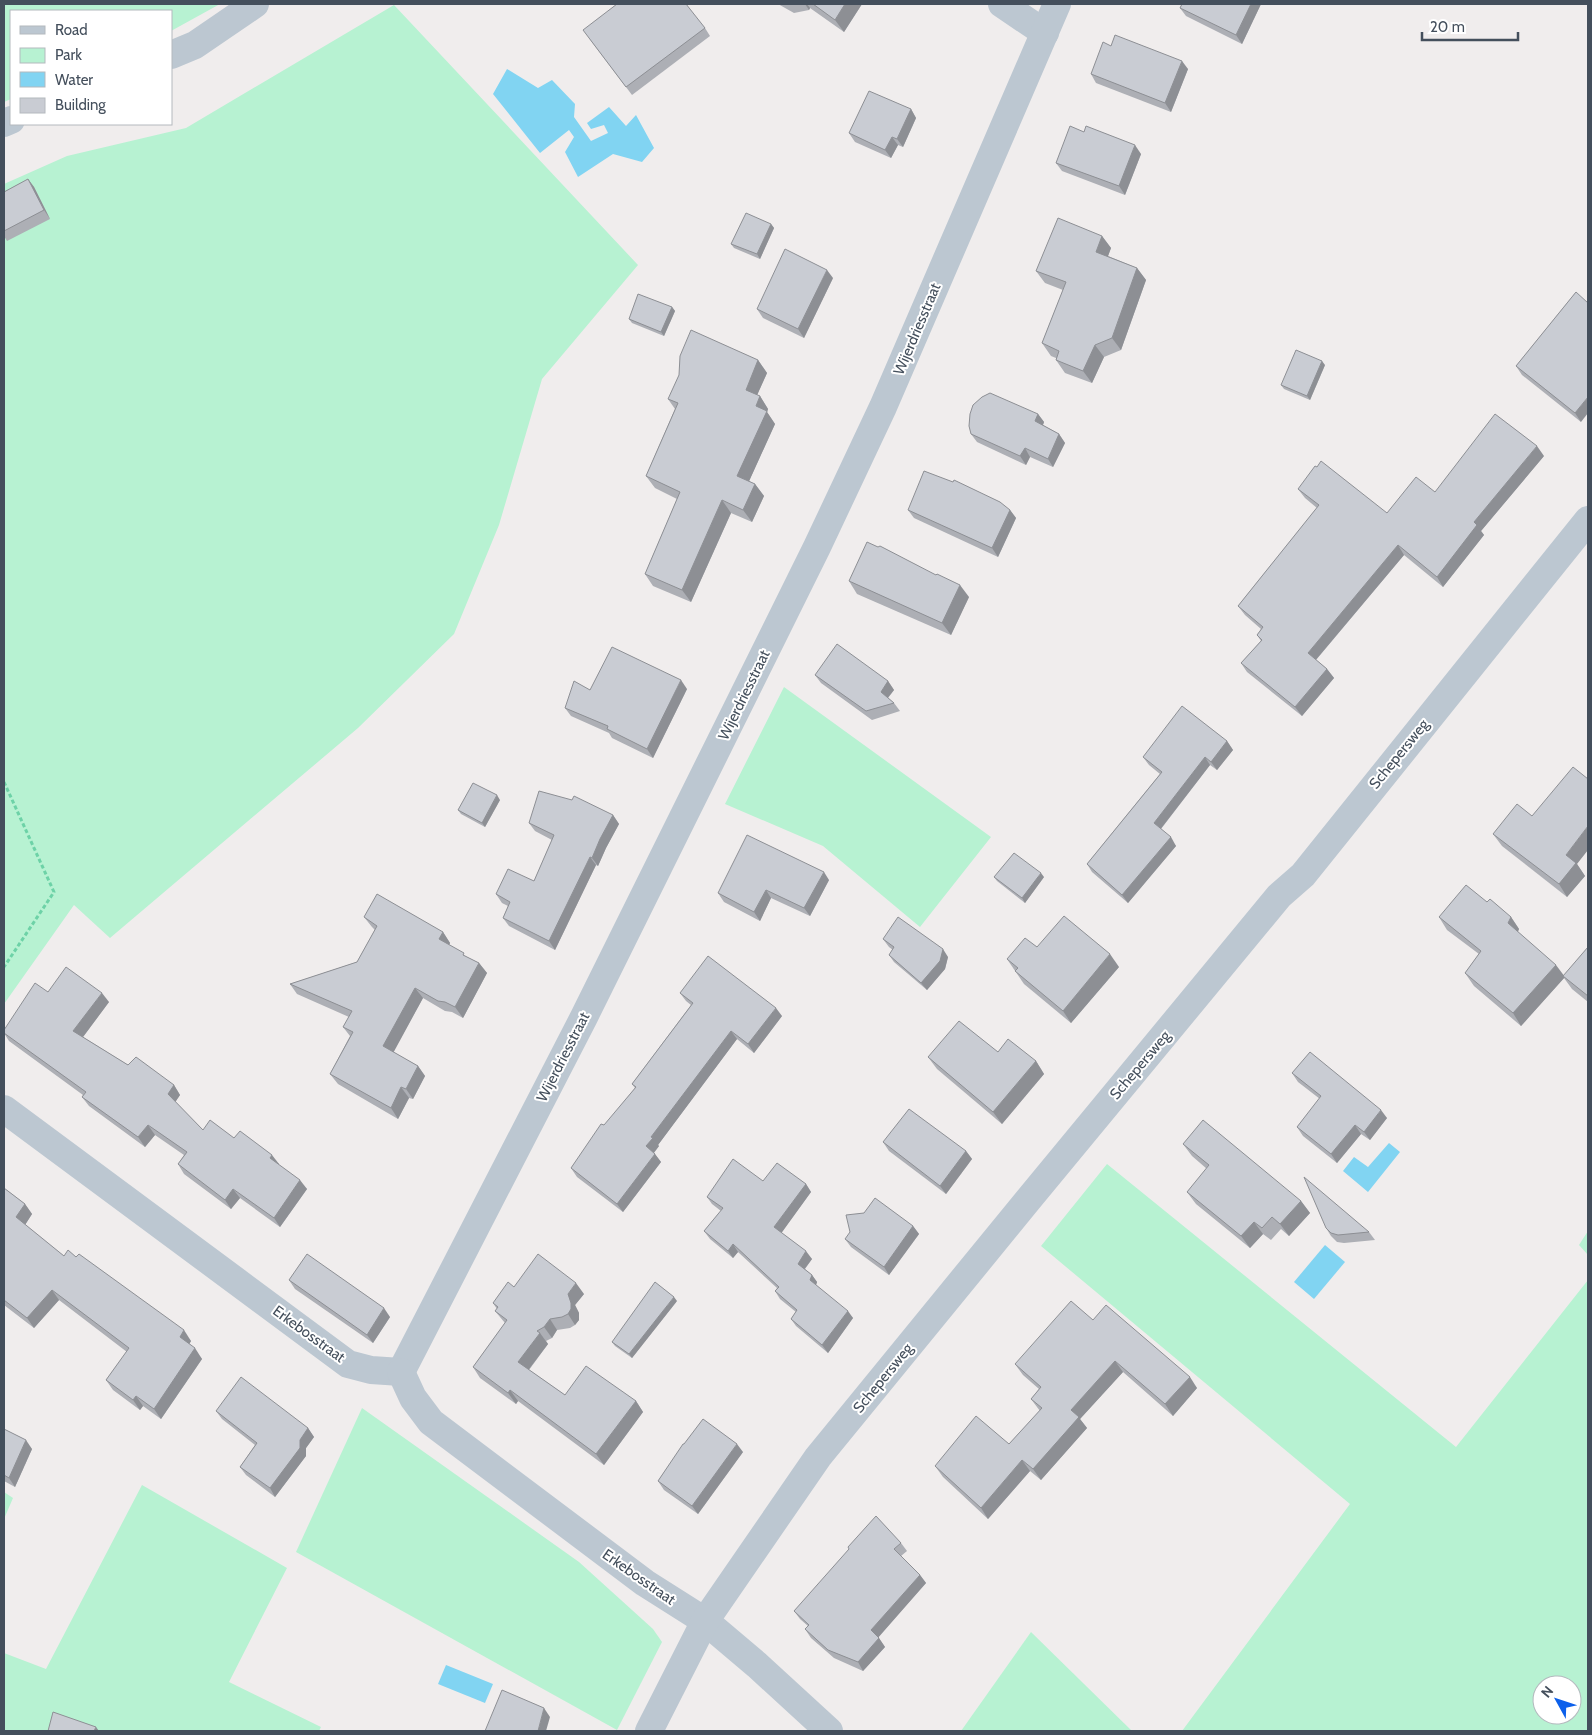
<svg xmlns="http://www.w3.org/2000/svg" width="1592" height="1735" font-family="Cabin,sans-serif">
<style>
.green{fill:#b7f2d2;fill-rule:evenodd}
.water{fill:#81d4f2}
.lines{fill:none;stroke-linecap:round;stroke-linejoin:round}
.path{stroke:#6dd2a7;stroke-width:3;stroke-dasharray:4 2.5;stroke-linecap:butt}
.minor{stroke:#bcc7d1;stroke-width:28}
.wall{fill:#adafb5}
.shaded-wall{fill:#8d8f94}
.building{fill:#c9ccd3;stroke:#8d8f94}
.labels{text-anchor:middle;dominant-baseline:central;stroke-width:4;stroke-linejoin:round;paint-order:stroke}
.street-label{font-size:15px;fill:#444f5c;stroke:#fff}
</style>
<rect width="100%" height="100%" fill="#f0eded"/>
<!-- green -->
<g class="green">
<path d="M4 4H220L171 31V11H11V99L4 102Z"/>
<path d="M394 5 638 265 542 379 499 525 454 634 358 728 110 938 74 905 4 1004V184L67 156 186 128Z"/>
<path d="M784 687 991 837 920 927 823 846 725 804Z"/>
<path d="M1107 1164 1456 1447 1588 1280V1731H1182L1350 1504 1041 1246ZM1542 1685H1572V1715H1542Z"/>
<path d="M1588 1231V1255L1579 1245Z"/>
<path d="M362 1408 579 1562 653 1629 662 1642 617 1730 296 1552Z"/>
<path d="M142 1485 287 1568 229 1682 321 1727 319 1731H4V1653L46 1669Z"/>
<path d="M4 1492 13 1498 4 1519Z"/>
<path d="M1031 1632 1132 1731H961Z"/>
</g>
<!-- water -->
<g class="water">
<path d="M507 69 538 88 552 80 575 104 574 117 591 141 608 133 604 125 591 129 587 123 609 107 626 126 636 115 654 148 642 162 613 154 578 177 565 152 574 137 569 130 540 153 493 94Z"/>
<path d="M1389 1143 1400 1152 1368 1192 1343 1171 1354 1157 1368 1167Z"/>
<path d="M1325 1245 1345 1262 1314 1299 1294 1282Z"/>
<path d="M446 1665 493 1684 485 1703 438 1684Z"/>
</g>
<g class="lines">
<!-- path -->
<path class="path" d="M4 782 54 892 4 967"/>
<!-- minor -->
<g class="minor">
<path d="M1002 4 1045 33"/>
<path d="M171 55 195 45 255 4"/>
<path d="M4 123 11 120"/>
<path d="M4 1109 348 1364 371 1370 401 1372"/>
<path d="M401 1372 584 1017 817 547 883 407 1057 4"/>
<path d="M401 1372 413 1398 431 1422 645 1583 705 1621 757 1665 829 1731"/>
<path d="M649 1731 705 1621 818 1457 1028 1200 1279 896 1303 875 1588 520"/>
</g>
</g>
<!-- wall -->
<g class="wall">
<path d="M778 4H862L844 32 810 8 809 10 794 13Z"/>
<path d="M1182 4H1261L1242 44 1186 16 1180 8Z"/>
<path d="M705 28 710 36 632 95 589 38Z"/>
<path d="M1111 46 1188 69 1171 112 1096 83 1091 74Z"/>
<path d="M911 109 916 118 903 147 898 145 891 158 855 142 849 133Z"/>
<path d="M1084 132 1141 154 1125 195 1062 171 1056 163Z"/>
<path d="M28 179 34 187 50 219 7 241 4 236V192Z"/>
<path d="M771 224 774 228 760 259 734 248 731 244Z"/>
<path d="M1102 236 1111 248 1108 256 1137 268 1146 280 1121 350 1104 357 1092 383 1065 373 1056 360V358L1051 356 1042 343 1063 290 1045 283 1036 271Z"/>
<path d="M833 278 804 338 763 318 757 309Z"/>
<path d="M1576 292 1581 422 1522 375 1516 366Z"/>
<path d="M672 307 675 311 664 336 632 323 629 319Z"/>
<path d="M758 360 767 373 757 395 760 396 768 409 767 412 775 424 749 481 755 484 764 496 752 522 731 513 691 602 653 586 645 574 677 499 655 488 646 476 675 409 668 399Z"/>
<path d="M1325 365 1310 400 1284 389 1281 385Z"/>
<path d="M1038 414 1044 422 1043 425 1059 434 1065 443 1053 467 1030 457 1026 465 977 442 971 434Z"/>
<path d="M1544 456 1481 531 1484 535 1443 587 1404 555 1316 660 1327 669 1334 678 1302 716 1247 672 1241 663 1261 641 1257 635 1261 629 1245 615 1238 606 1317 508 1305 498 1298 489 1387 513 1435 492Z"/>
<path d="M908 510H1010L1016 518 998 557 914 518Z"/>
<path d="M849 581 969 597 951 635 857 594Z"/>
<path d="M815 675 888 681 894 690 888 698 894 703 900 711 872 720 821 683Z"/>
<path d="M687 689 653 758 612 738 609 733 571 716 565 708 590 690Z"/>
<path d="M1227 741 1233 750 1217 770 1210 765 1161 829 1176 846 1128 903 1092 872 1087 864 1160 774 1149 765 1143 757Z"/>
<path d="M500 800 485 827 461 814 458 810Z"/>
<path d="M613 815 619 824 606 848 598 866 596 865 555 950 509 926 503 918 508 906 502 903 496 894 534 881 552 840 535 831 529 823Z"/>
<path d="M1493 834 1577 864 1585 876 1567 897 1502 846Z"/>
<path d="M994 877H1044L1025 903 997 881Z"/>
<path d="M829 880 810 916 771 898 760 921 724 902 718 893Z"/>
<path d="M1487 902 1511 917 1519 929 1518 932 1564 976 1588 947V1002L1572 989 1564 978 1521 1026 1474 986 1465 973 1479 954 1447 930 1439 917Z"/>
<path d="M364 917 443 932 450 943 449 945 467 957 479 963 487 973 463 1018 452 1012 445 1011 423 998 393 1052 418 1066 425 1076 413 1099 409 1098 398 1119 338 1084 330 1074 350 1036 343 1027 349 1017 297 994 290 984 357 962 375 930 372 927Z"/>
<path d="M883 939 948 957 945 969 927 990 894 962 889 955 893 950 889 947Z"/>
<path d="M1037 947 1119 967 1071 1023 1024 984 1007 959Z"/>
<path d="M48 992 109 1002 83 1037 128 1065 174 1085 180 1095 175 1102 203 1130 234 1138 279 1164V1165L307 1189 280 1227 240 1198 231 1209 184 1174 178 1164 184 1155 155 1135 145 1147 89 1106 82 1097 83 1095 9 1041 4 1033V1030Z"/>
<path d="M680 993 782 1016 754 1053 737 1039 658 1145 659 1146 654 1153 661 1162 623 1212 577 1177 571 1168 635 1088 632 1084 691 1005 686 1001Z"/>
<path d="M998 1052 1036 1061 1044 1074 1002 1124 937 1069 928 1057Z"/>
<path d="M1292 1073 1387 1118 1370 1140 1361 1134 1337 1163 1303 1136 1297 1127 1320 1099 1298 1082Z"/>
<path d="M883 1142 966 1151 972 1159 946 1194 889 1151Z"/>
<path d="M1183 1144 1301 1201 1310 1213 1289 1236 1281 1229 1271 1240 1263 1234 1250 1248 1196 1204 1187 1192 1207 1169 1192 1156Z"/>
<path d="M763 1181 806 1184 811 1192 781 1233 812 1259 805 1269 812 1275 817 1282 816 1285 853 1318 828 1353 796 1326 791 1319 796 1312 780 1299 775 1291 777 1288 738 1252 733 1258 710 1239 704 1231 721 1211 712 1204 707 1197Z"/>
<path d="M4 1188 25 1204 32 1214 25 1225 64 1256 191 1341 189 1344 202 1359 161 1419 143 1406 140 1410 113 1390 106 1380 127 1352 59 1300 34 1328 4 1305Z"/>
<path d="M913 1226 919 1234 889 1275 851 1247 845 1239Z"/>
<path d="M1326 1228 1369 1232 1375 1240 1344 1243 1337 1242 1331 1236Z"/>
<path d="M289 1280 390 1317 373 1343 295 1289Z"/>
<path d="M514 1287 584 1294 575 1305 579 1313V1320L575 1325 570 1328 557 1330 552 1338 546 1341 548 1344 529 1370 565 1395 636 1401 643 1412 604 1465 518 1401 516 1404 480 1378 473 1367 505 1323 495 1311 497 1309 493 1303Z"/>
<path d="M677 1301 632 1358 615 1346 612 1342Z"/>
<path d="M1093 1320 1197 1388 1173 1416 1123 1372 1080 1419 1087 1428 1041 1480 1030 1471 988 1519 943 1477 935 1466 1009 1444 1040 1411 1031 1399 1039 1389 1023 1375 1015 1364Z"/>
<path d="M216 1411 308 1428 314 1437 306 1448V1456L275 1497 246 1475 240 1467 255 1445 222 1419Z"/>
<path d="M4 1429 32 1449 15 1487 4 1481Z"/>
<path d="M684 1444 743 1452 698 1514 664 1490 658 1481Z"/>
<path d="M901 1543 907 1551 901 1556 920 1575 926 1583 878 1637 885 1647 863 1671 834 1658 811 1638 805 1629 808 1626 800 1619 794 1611Z"/>
</g>
<!-- shaded-wall -->
<g class="shaded-wall">
<path d="M805 4H807L810 8 809 10Z"/>
<path d="M845 4H862L844 32 835 20Z"/>
<path d="M1251 4H1261L1242 44 1236 35Z"/>
<path d="M1182 61 1188 69 1171 112 1165 103Z"/>
<path d="M911 109 916 118 903 147 897 139Z"/>
<path d="M892 137 898 145 891 158 885 150Z"/>
<path d="M1135 145 1141 154 1125 195 1119 186Z"/>
<path d="M28 179 34 187 50 219 44 210Z"/>
<path d="M771 224 774 228 760 259 757 254Z"/>
<path d="M1102 236 1111 248 1105 264 1096 252Z"/>
<path d="M1137 268 1146 280 1121 350 1112 338Z"/>
<path d="M827 270 833 278 804 338 798 329Z"/>
<path d="M672 307 675 311 664 336 661 332Z"/>
<path d="M1095 345 1104 357 1092 383 1083 371Z"/>
<path d="M758 360 767 373 754 402 746 390Z"/>
<path d="M1322 361 1325 365 1310 400 1307 396Z"/>
<path d="M760 396 768 409 767 412 775 424 746 488 737 476 756 406Z"/>
<path d="M1588 397V413L1581 422 1575 413Z"/>
<path d="M1038 414 1044 422 1041 430 1035 421Z"/>
<path d="M1059 434 1065 443 1053 467 1048 459Z"/>
<path d="M1537 446 1544 456 1481 531 1484 535 1443 587 1437 577 1474 522Z"/>
<path d="M1025 448 1030 457 1026 465 1020 456Z"/>
<path d="M755 484 764 496 752 522 743 510Z"/>
<path d="M722 500 731 513 691 602 682 590Z"/>
<path d="M1010 510 1016 518 998 557 992 548Z"/>
<path d="M1398 545 1404 555 1314 662 1308 653Z"/>
<path d="M960 585 969 597 951 635 942 623Z"/>
<path d="M1327 669 1334 678 1302 716 1295 707Z"/>
<path d="M681 680 687 689 653 758 647 749Z"/>
<path d="M888 681 894 690 886 700 881 692Z"/>
<path d="M1227 741 1233 750 1217 770 1211 762Z"/>
<path d="M1205 757 1210 765 1159 831 1154 823Z"/>
<path d="M497 795 500 800 485 827 482 823Z"/>
<path d="M613 815 619 824 606 848 598 866 592 858 600 839Z"/>
<path d="M1588 826V850L1577 864 1585 876 1567 897 1559 884 1566 855Z"/>
<path d="M1171 837 1176 846 1128 903 1122 895Z"/>
<path d="M590 857 596 865 555 950 549 941Z"/>
<path d="M824 872 829 880 810 916 804 908Z"/>
<path d="M1041 873 1044 877 1025 903 1022 898Z"/>
<path d="M766 890 771 898 760 921 754 912Z"/>
<path d="M1511 917 1519 929 1516 935 1508 923Z"/>
<path d="M443 932 450 943 447 950 439 939Z"/>
<path d="M943 949 948 957 945 969 927 990 921 983Z"/>
<path d="M1110 954 1119 967 1071 1023 1063 1011Z"/>
<path d="M479 963 487 973 463 1018 455 1007Z"/>
<path d="M1556 965 1565 977 1521 1026 1513 1013Z"/>
<path d="M415 988 423 998 391 1057 383 1046Z"/>
<path d="M102 993 109 1002 80 1041 73 1031Z"/>
<path d="M776 1008 782 1016 754 1053 748 1044Z"/>
<path d="M731 1031 737 1039 658 1145 659 1146 652 1155 646 1146 651 1137Z"/>
<path d="M1036 1061 1044 1074 1002 1124 993 1112Z"/>
<path d="M418 1066 425 1076 413 1099 406 1089Z"/>
<path d="M174 1085 180 1095 174 1104 168 1094Z"/>
<path d="M401 1087 409 1098 398 1119 391 1108Z"/>
<path d="M1381 1110 1387 1118 1370 1140 1364 1132Z"/>
<path d="M148 1125 155 1135 145 1147 138 1137Z"/>
<path d="M1355 1125 1361 1134 1337 1163 1331 1154Z"/>
<path d="M966 1151 972 1159 946 1194 940 1186Z"/>
<path d="M655 1154 661 1162 623 1212 617 1204Z"/>
<path d="M272 1155 279 1164 276 1168 270 1158Z"/>
<path d="M300 1180 307 1189 280 1227 274 1218Z"/>
<path d="M806 1184 811 1192 780 1235 774 1227Z"/>
<path d="M233 1189 240 1198 231 1209 225 1200Z"/>
<path d="M1301 1201 1310 1213 1289 1236 1280 1224Z"/>
<path d="M25 1204 32 1214 23 1228 16 1217Z"/>
<path d="M1254 1222 1263 1234 1250 1248 1241 1236Z"/>
<path d="M913 1226 919 1234 889 1275 884 1267Z"/>
<path d="M733 1244 738 1252 733 1258 728 1251Z"/>
<path d="M806 1251 812 1259 803 1271 798 1264Z"/>
<path d="M812 1275 817 1282 815 1288 810 1280Z"/>
<path d="M576 1283 584 1294 575 1305 579 1313V1320L575 1325 568 1314V1294Z"/>
<path d="M52 1290 59 1300 34 1328 27 1318Z"/>
<path d="M674 1297 677 1301 632 1358 629 1354Z"/>
<path d="M384 1308 390 1317 373 1343 367 1335Z"/>
<path d="M848 1311 853 1318 828 1353 822 1345Z"/>
<path d="M550 1319 557 1330 552 1338 544 1327Z"/>
<path d="M184 1330 191 1341 187 1348 180 1337Z"/>
<path d="M540 1333 548 1344 526 1373 518 1362Z"/>
<path d="M195 1348 202 1359 161 1419 154 1409Z"/>
<path d="M1115 1361 1123 1372 1080 1419 1087 1428 1041 1480 1033 1469 1071 1410Z"/>
<path d="M1190 1377 1197 1388 1173 1416 1165 1404Z"/>
<path d="M510 1390 518 1401 516 1404 508 1393Z"/>
<path d="M136 1396 143 1406 140 1410 133 1400Z"/>
<path d="M636 1401 643 1412 604 1465 596 1454Z"/>
<path d="M308 1428 314 1437 306 1448V1456L275 1497 270 1488 300 1440Z"/>
<path d="M26 1440 32 1449 15 1487 9 1478Z"/>
<path d="M737 1444 743 1452 698 1514 692 1506Z"/>
<path d="M1022 1460 1030 1471 988 1519 981 1508Z"/>
<path d="M920 1575 926 1583 877 1639 871 1630Z"/>
<path d="M879 1638 885 1647 863 1671 858 1662Z"/>
<path d="M544 1708 550 1717 546 1731H538Z"/>
<path d="M96 1727 99 1731H94Z"/>
</g>
<!-- building -->
<g class="building">
<path d="M617 4H686L705 28 626 87 583 30Z"/>
<path d="M813 4H845L835 20Z"/>
<path d="M1182 4H1251L1236 35 1180 8Z"/>
<path d="M1115 35 1182 61 1165 103 1091 74 1103 42 1111 46Z"/>
<path d="M869 91 911 109 897 139 892 137 885 150 849 133Z"/>
<path d="M1070 126 1084 132 1086 126 1135 145 1119 186 1056 163Z"/>
<path d="M28 179 44 210 4 231V192Z"/>
<path d="M746 213 771 224 757 254 731 244Z"/>
<path d="M1058 218 1102 236 1096 252 1137 268 1112 338 1095 345 1083 371 1056 360 1059 351 1042 343 1066 282 1036 271Z"/>
<path d="M785 249 827 270 798 329 757 309Z"/>
<path d="M1576 292 1588 303V397L1575 413 1516 366Z"/>
<path d="M638 294 672 307 661 332 629 319Z"/>
<path d="M691 330 758 360 746 390 760 396 756 406 767 411 737 476 755 484 743 510 722 500 682 590 645 574 680 492 646 476 678 403 668 399 679 375 680 356Z"/>
<path d="M1296 350 1322 361 1307 396 1281 385Z"/>
<path d="M990 393 1038 414 1035 421 1059 434 1048 459 1025 448 1020 456 971 434 969 426 970 414 973 405 982 397Z"/>
<path d="M1495 414 1537 446 1474 522 1477 525 1437 577 1398 545 1308 653 1327 669 1295 707 1241 663 1262 640 1257 635 1263 627 1238 606 1319 505 1298 489 1315 466 1317 467 1321 461 1387 513 1416 477 1435 492Z"/>
<path d="M924 471 953 482 954 480 1000 502 1010 510 992 548 908 510Z"/>
<path d="M867 542 878 547 880 546 936 575 937 574 960 585 942 623 849 581Z"/>
<path d="M837 644 888 681 881 692 894 703 866 711 815 675Z"/>
<path d="M612 647 681 680 647 749 607 729 608 726 565 708 574 681 590 690Z"/>
<path d="M1182 706 1227 741 1211 762 1205 757 1154 823 1171 837 1122 895 1087 864 1162 772 1143 757Z"/>
<path d="M1573 767 1588 779V826L1566 855 1576 863 1559 884 1493 834 1517 804 1532 816Z"/>
<path d="M473 783 497 795 482 823 458 810Z"/>
<path d="M539 791 572 800 574 796 613 815 600 839 592 858 590 857 549 941 503 918 510 902 496 894 508 869 534 881 554 835 529 823Z"/>
<path d="M747 835 824 872 804 908 766 890 754 912 718 893Z"/>
<path d="M1014 853 1041 873 1022 898 994 877Z"/>
<path d="M1466 885 1487 902 1490 899 1511 917 1508 923 1556 965 1513 1013 1465 973 1481 951 1439 917Z"/>
<path d="M377 894 443 932 439 939 464 953 463 955 479 963 455 1007 445 1002 438 1001 415 988 383 1046 418 1066 406 1089 401 1087 391 1108 330 1074 353 1032 343 1027 352 1011 290 984 357 962 377 926 364 917Z"/>
<path d="M1064 916 1110 954 1063 1011 1015 971 1018 968 1007 959 1025 938 1037 947Z"/>
<path d="M898 917 943 949 940 961 921 983 889 955 894 947 883 939Z"/>
<path d="M1588 947V996L1563 976Z"/>
<path d="M708 956 776 1008 748 1044 731 1031 651 1137 653 1138 646 1146 655 1154 617 1204 571 1168 601 1124 604 1125 636 1087 632 1084 693 1003 680 993Z"/>
<path d="M66 967 102 993 73 1031 128 1065 136 1057 174 1085 168 1094 203 1130 210 1120 234 1138 240 1131 272 1155 270 1158 300 1180 274 1218 233 1189 225 1200 178 1164 187 1152 148 1125 138 1137 82 1097 86 1092 4 1033V1030L35 983 48 992Z"/>
<path d="M959 1021 998 1052 1008 1039 1036 1061 993 1112 928 1057Z"/>
<path d="M1310 1052 1381 1110 1364 1132 1355 1125 1331 1154 1297 1127 1321 1096 1292 1073Z"/>
<path d="M909 1109 966 1151 940 1186 883 1142Z"/>
<path d="M1203 1120 1301 1201 1280 1224 1272 1217 1262 1228 1254 1222 1241 1236 1187 1192 1209 1165 1183 1144Z"/>
<path d="M733 1159 763 1181 777 1163 806 1184 774 1227 806 1251 798 1264 812 1275 810 1280 848 1311 822 1345 791 1319 797 1310 775 1291 779 1287 733 1244 728 1251 704 1231 723 1208 707 1197Z"/>
<path d="M1304 1177 1369 1232 1338 1235 1331 1233 1326 1228Z"/>
<path d="M4 1188 25 1204 16 1217 64 1256 68 1250 76 1257 79 1254 184 1330 180 1337 195 1348 154 1409 136 1396 133 1400 106 1380 129 1348 52 1290 27 1318 4 1300Z"/>
<path d="M875 1198 913 1226 884 1267 845 1239 850 1232 846 1215 864 1213Z"/>
<path d="M307 1254 384 1308 367 1335 289 1280Z"/>
<path d="M538 1254 576 1283 568 1294 571 1303V1309L568 1314 562 1317 550 1319 544 1327 537 1331 540 1333 518 1362 565 1395 586 1366 636 1401 596 1454 510 1390 508 1393 473 1367 507 1320 495 1311 498 1307 493 1303 508 1282 514 1287Z"/>
<path d="M655 1282 674 1297 629 1354 612 1342Z"/>
<path d="M1071 1301 1093 1320 1106 1305 1190 1377 1165 1404 1115 1361 1071 1410 1079 1417 1033 1469 1022 1460 981 1508 935 1466 976 1416 1009 1444 1042 1408 1031 1399 1041 1387 1015 1364Z"/>
<path d="M241 1377 308 1428 300 1440V1448L270 1488 240 1467 257 1443 216 1411Z"/>
<path d="M703 1419 737 1444 692 1506 658 1481 683 1444H684Z"/>
<path d="M4 1429 26 1440 9 1478 4 1475Z"/>
<path d="M876 1516 901 1543 894 1549 920 1575 871 1630 879 1638 858 1662 828 1650 805 1629 809 1625 794 1611 849 1549 848 1547Z"/>
<path d="M502 1690 544 1708 538 1731H485Z"/>
<path d="M53 1712 96 1727 94 1731H48Z"/>
</g>
<g class="labels">
<!-- street labels -->
<g class="street-label">
<text transform="translate(917 329) rotate(-67)">Wijerdriesstraat</text>
<text transform="translate(744 695) rotate(-64)">Wijerdriesstraat</text>
<text transform="translate(1399 754) rotate(-51)">Schepersweg</text>
<text transform="translate(563 1057) rotate(-63)">Wijerdriesstraat</text>
<text transform="translate(1140 1065) rotate(-50)">Schepersweg</text>
<text transform="translate(309 1334) rotate(36)">Erkebosstraat</text>
<text transform="translate(883 1378) rotate(-51)">Schepersweg</text>
<text transform="translate(639 1577) rotate(35)">Erkebosstraat</text>
</g>
</g>
<!-- border -->
<rect width="1592" height="1735" fill="none" stroke="#444f5c" stroke-width="10"/>
<!-- legend -->
<rect x="10" y="10" width="162" height="115" fill="#ffffff" stroke="#b4b9be"/>
<rect x="20" y="26" width="25" height="8" fill="#bcc7d1" stroke="#b4b9be"/>
<text x="55" y="35" font-size="15" fill="#444f5c">Road</text>
<rect x="20" y="48" width="25" height="15" fill="#b7f2d2" stroke="#b4b9be"/>
<text x="55" y="60" font-size="15" fill="#444f5c">Park</text>
<rect x="20" y="72" width="25" height="15" fill="#81d4f2" stroke="#b4b9be"/>
<text x="55" y="85" font-size="15" fill="#444f5c">Water</text>
<rect x="20" y="98" width="25" height="15" fill="#c9ccd3" stroke="#b4b9be"/>
<text x="55" y="110" font-size="15" fill="#444f5c">Building</text>
<!-- north arrow -->
<g transform="translate(1557 1700) rotate(310)"><circle r="24" fill="#ffffff" stroke="#b4b9be"/>
<path d="M0-4L9 19L0 12L-9 19Z" fill="#0c60eb"/>
<text y="-8" font-size="14" font-weight="bold" text-anchor="middle" fill="#444f5c">N</text>
</g>
<!-- scale -->
<path d="M1422 32v8h96v-8" fill="none" stroke="#444f5c" stroke-width="2.5"/>
<text x="1430" y="32" font-size="15" fill="#444f5c" stroke="#ffffff" stroke-width="4" paint-order="stroke">20 m</text>
</svg>
